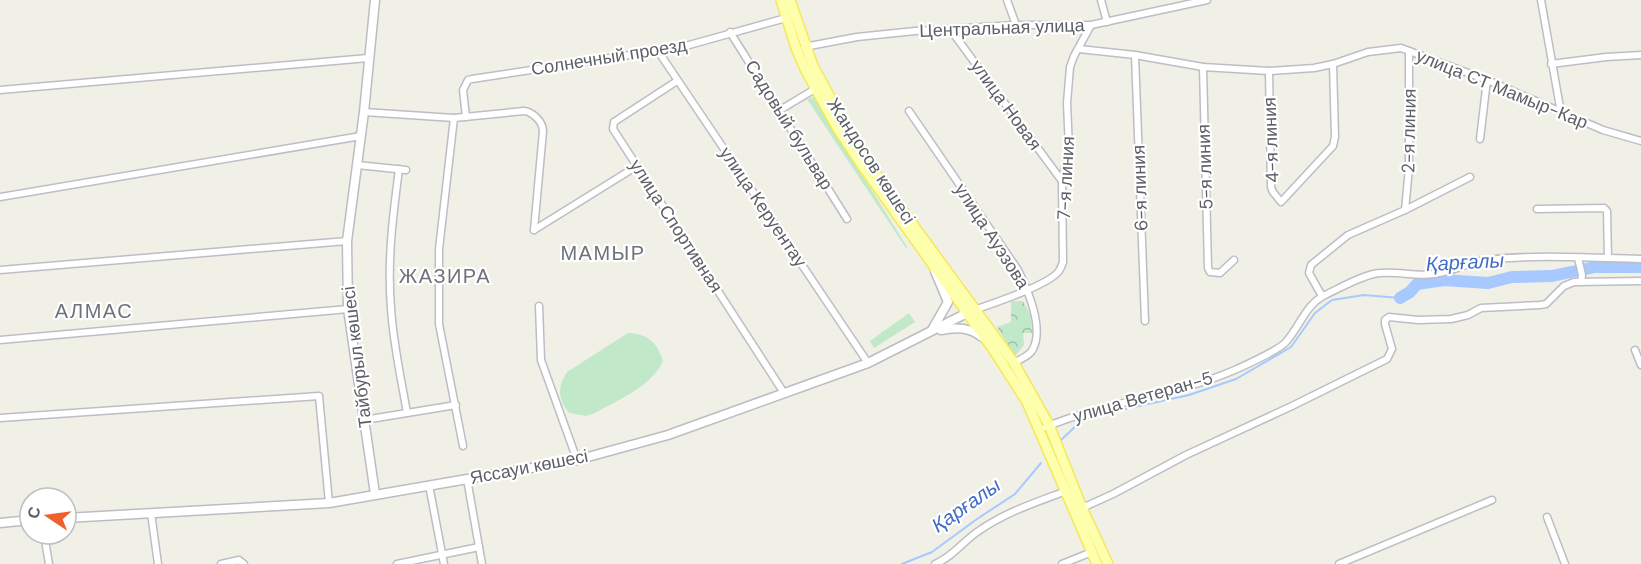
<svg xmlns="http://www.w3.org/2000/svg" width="1641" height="564" font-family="'DM Sans',sans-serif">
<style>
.grass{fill:#c1e8c9}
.forest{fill:url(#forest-crowns)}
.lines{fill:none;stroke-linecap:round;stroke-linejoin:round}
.stream{stroke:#a7c9ff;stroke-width:2}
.river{stroke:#a7c9ff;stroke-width:12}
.street-casing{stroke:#bdbec5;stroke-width:9}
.secondary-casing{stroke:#bbbdc4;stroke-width:11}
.primary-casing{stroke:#f7e758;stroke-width:12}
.street{stroke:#fff;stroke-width:6}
.secondary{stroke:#fff;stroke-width:8}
.primary{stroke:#fdffac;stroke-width:9}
.labels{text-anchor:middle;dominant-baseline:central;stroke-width:4.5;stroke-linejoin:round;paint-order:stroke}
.street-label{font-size:18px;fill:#5d6067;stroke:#fff}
.neighbourhood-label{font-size:20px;letter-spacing:1.5px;fill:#6e7279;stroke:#fff}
.water-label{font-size:20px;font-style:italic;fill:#436cc9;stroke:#fff}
</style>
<defs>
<pattern id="forest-crowns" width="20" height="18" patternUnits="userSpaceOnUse" patternTransform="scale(1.5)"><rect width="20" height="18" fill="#c1e8c9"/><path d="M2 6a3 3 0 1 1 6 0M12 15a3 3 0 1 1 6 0" fill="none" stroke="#a0bfa7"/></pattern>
</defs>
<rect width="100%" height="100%" fill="#f0f0e6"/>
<!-- grass -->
<g class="grass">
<path d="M814 97 907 247 906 248 807 99Z"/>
<path d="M628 333C648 334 657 342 663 361 651 387 619 399 595 413L586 416 569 413C558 398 557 388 567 372Z"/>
</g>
<!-- forest -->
<g class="forest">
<path d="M1011 301H1023L1031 316 1032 333H1023L1024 345 1015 356 997 327 1011 322Z"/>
<path d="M909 313 915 322 874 348 870 341Z"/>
</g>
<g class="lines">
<!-- stream -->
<g class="stream">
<path d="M1059 442 1082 420 1093 416 1189 395 1236 379 1291 347 1315 313 1332 300 1364 295 1400 298"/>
<path d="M902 564 932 552 977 519 1015 494 1041 463"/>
</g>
<!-- river -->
<path class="river" d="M1400 298 1410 292 1417 284 1444 280 1488 283 1512 277 1552 276 1595 267H1641"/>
<defs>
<g id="street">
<path d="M1007 0 1016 25"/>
<path d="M1101 0 1107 22"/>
<path d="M1541 0 1561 113"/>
<path d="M950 29 1062 181"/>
<path d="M730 32 847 219"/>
<path d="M804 47 857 37 915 31 1016 25H1091L1207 0"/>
<path d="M1079 49 1135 55 1203 67 1269 71 1314 68 1333 64 1368 52 1401 48 1487 80 1603 130 1641 141"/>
<path d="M658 51 868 363"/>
<path d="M1135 55 1145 321"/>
<path d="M1551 64 1606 57 1641 55"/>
<path d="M1203 67 1208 268 1210 272 1220 273 1234 260"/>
<path d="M1269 71 1271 187 1273 192 1281 202 1333 146 1335 137 1333 64"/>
<path d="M677 81 614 122 613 129 784 393"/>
<path d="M0 90 368 58"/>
<path d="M780 110 815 89"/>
<path d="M909 111 1018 270C1028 290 1044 328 1033 349 1030 356 1020 359 1014 363"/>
<path d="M364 112 454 118 524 111C533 112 543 122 543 131L534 230"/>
<path d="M466 117 463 90 468 80 472 79 682 47 786 18"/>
<path d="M454 118 439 249V324L463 446"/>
<path d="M1480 139 1487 80"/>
<path d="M357 165 406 170"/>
<path d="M399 169C393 215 387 261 391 308 393 343 401 378 407 413"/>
<path d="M0 197 361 136"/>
<path d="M1537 209 1604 208 1607 211 1608 258"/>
<path d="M1405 210 1409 168V51"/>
<path d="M534 230 637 166"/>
<path d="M1578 258 1582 275 1581 282"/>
<path d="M0 270 347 241"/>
<path d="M1322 296 1309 273 1311 265 1348 235 1405 210 1470 177"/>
<path d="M539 306 541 360 577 460"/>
<path d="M974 310C992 304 1049 285 1059 271 1061 268 1062 265 1063 262L1062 181 1069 149 1067 103 1070 67 1074 56 1091 25"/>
<path d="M0 340 348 309"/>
<path d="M1635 350 1641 365"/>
<path d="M0 418 319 396 329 503"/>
<path d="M364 420 456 405"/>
<path d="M1046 427C1108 401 1176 396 1237 369 1250 363 1275 352 1285 343 1300 327 1305 305 1325 295 1340 288 1364 274 1380 273 1398 271 1416 277 1434 274 1452 272 1469 262 1487 260 1535 254 1592 258 1641 259"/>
<path d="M467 479 482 564"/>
<path d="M429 485 444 564"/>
<path d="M1082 508 1113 494 1186 455 1292 406 1387 359 1392 349 1385 324V320L1389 317 1418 320 1451 319 1468 315 1481 308 1540 305 1546 304 1564 286 1574 282 1641 281"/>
<path d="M151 513 158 564"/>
<path d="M1547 517 1565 564"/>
<path d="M44 534 49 564"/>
<path d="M221 564 239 560 244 564"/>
<path d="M397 564 479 547"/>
<path d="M935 564C953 557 964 540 980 530 1006 512 1037 502 1066 491"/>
<path d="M1062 564 1092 552"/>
<path d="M1339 564 1492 500"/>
</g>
<g id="secondary">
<path d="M375 0 364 112 347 241 348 309 375 494"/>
<path d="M932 330 948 302 935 271"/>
<path d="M941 330C956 327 970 327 982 337"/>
<path d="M66 518 329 503 577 460 668 435 868 363 967 313"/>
<path d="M0 523 30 520"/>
</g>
<g id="primary">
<path d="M781 0 796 48 805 69 838 129 864 168 995 352 1027 402 1097 564"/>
<path d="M790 0 813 66 844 123 873 170 1014 363 1049 425 1082 508 1108 564"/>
</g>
</defs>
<!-- street casing -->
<use href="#street" class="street-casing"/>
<!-- secondary casing -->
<use href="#secondary" class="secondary-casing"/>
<!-- primary casing -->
<use href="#primary" class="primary-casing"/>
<!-- street -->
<use href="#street" class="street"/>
<!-- secondary -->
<use href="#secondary" class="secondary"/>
<!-- primary -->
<use href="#primary" class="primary"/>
</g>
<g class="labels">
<!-- street labels -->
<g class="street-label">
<text transform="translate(1002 28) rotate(-2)">Центральная улица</text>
<text transform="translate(609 57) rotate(-9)">Солнечный проезд</text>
<text transform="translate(1502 89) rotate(22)">улица СТ Мамыр-Кар</text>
<text transform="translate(1006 105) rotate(54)">улица Новая</text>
<text transform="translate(789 125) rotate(58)">Садовый бульвар</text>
<text transform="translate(1409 131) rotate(-89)">2-я линия</text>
<text transform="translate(1271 140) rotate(-92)">4-я линия</text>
<text transform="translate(871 161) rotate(57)">Жандосов көшесі</text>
<text transform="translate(1205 167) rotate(-92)">5-я линия</text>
<text transform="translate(1066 178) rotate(-87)">7-я линия</text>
<text transform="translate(1140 188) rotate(-92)">6-я линия</text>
<text transform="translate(763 207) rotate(56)">улица Керуентау</text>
<text transform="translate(676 226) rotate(57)">улица Спортивная</text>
<text transform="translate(992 236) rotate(57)">улица Ауэзова</text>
<text transform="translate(357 357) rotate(-97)">Тайбурыл көшесі</text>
<text transform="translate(1143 397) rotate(-16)">улица Ветеран-5</text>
<text transform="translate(529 467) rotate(-11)">Яссауи көшесі</text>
</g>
<!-- neighbourhood labels -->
<g class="neighbourhood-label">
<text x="603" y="253">МАМЫР</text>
<text x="445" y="276">ЖАЗИРА</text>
<text x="94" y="311">АЛМАС</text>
</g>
<!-- water labels -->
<g class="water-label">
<text transform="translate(1465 262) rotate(-3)">Қарғалы</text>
<text transform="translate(966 505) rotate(-35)">Қарғалы</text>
</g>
</g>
<!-- north arrow -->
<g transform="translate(48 516) rotate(283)"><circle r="28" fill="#ffffff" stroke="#bebfc2" stroke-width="1.5"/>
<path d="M0-4.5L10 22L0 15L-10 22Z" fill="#f05f2c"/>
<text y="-9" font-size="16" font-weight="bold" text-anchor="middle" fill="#5d6067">С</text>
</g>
</svg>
